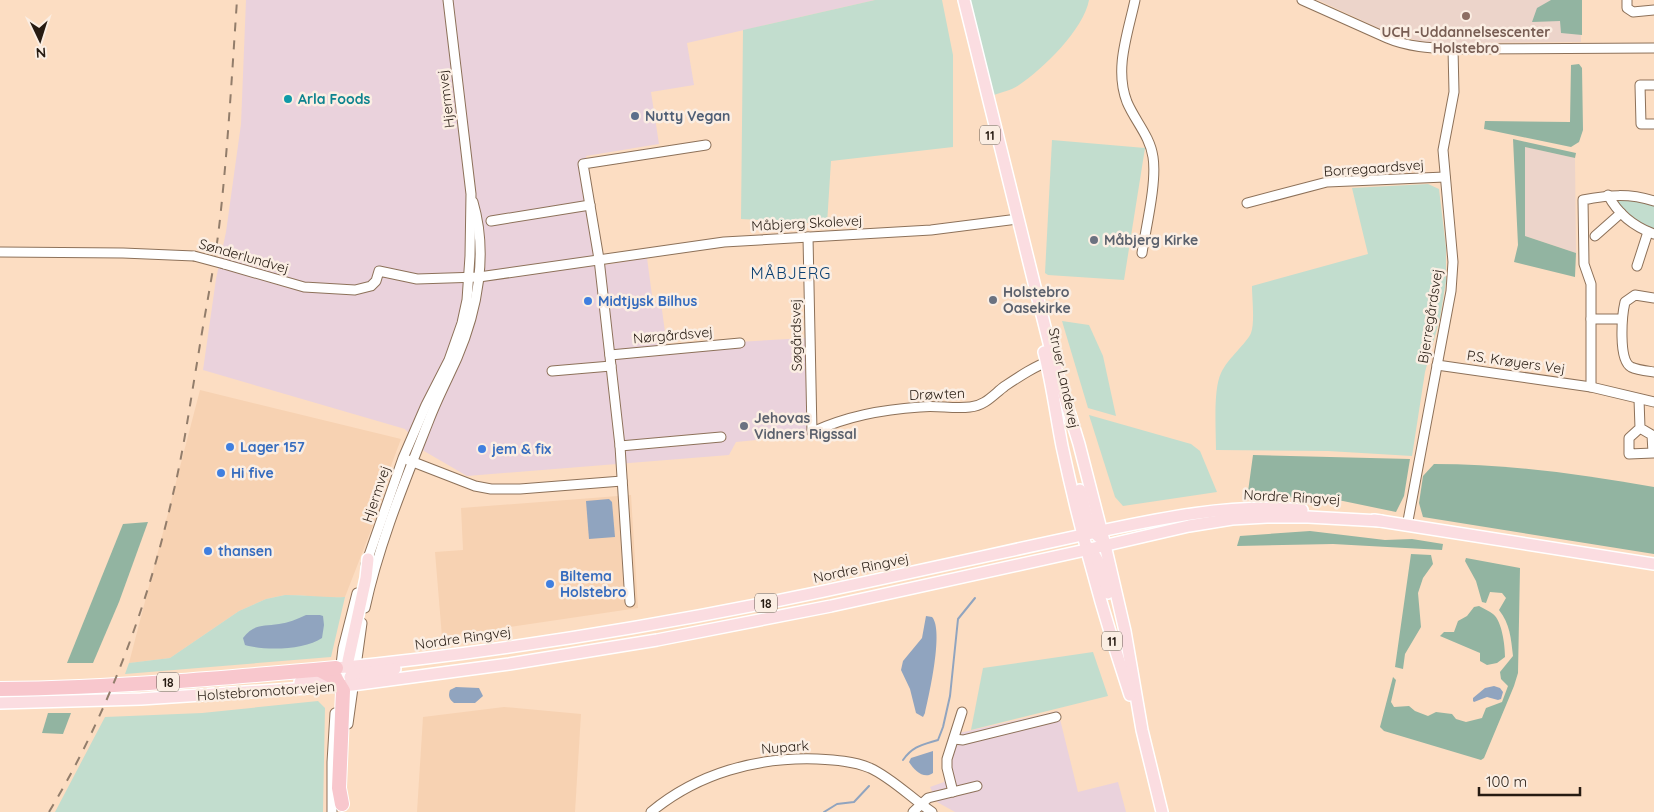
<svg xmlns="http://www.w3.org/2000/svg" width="1654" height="812" font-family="Quicksand,sans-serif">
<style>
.built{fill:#f7d2b2}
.industrial{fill:#ead2dc}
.education{fill:#ecd4ca}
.green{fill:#c2ddce}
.forest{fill:#92b4a1}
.water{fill:#90a4bf}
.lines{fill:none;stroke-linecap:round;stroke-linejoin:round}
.stream{stroke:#90a4bf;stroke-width:2}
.minor-casing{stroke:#8d7159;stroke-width:11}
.major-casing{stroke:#fff;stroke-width:14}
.highway-casing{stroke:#fff;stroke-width:16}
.minor{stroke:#fff;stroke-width:9}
.major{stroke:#fbdde1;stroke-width:11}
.highway{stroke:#f8c7cd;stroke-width:14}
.rail{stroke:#927d6b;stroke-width:2;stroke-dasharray:9 9;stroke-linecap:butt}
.minor-bridge-casing{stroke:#8d7159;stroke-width:11;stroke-linecap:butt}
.minor-bridge{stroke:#fff;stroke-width:9}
.education-dot{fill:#8d6e63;stroke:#fbeee3;stroke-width:2}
.culture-dot{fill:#0f9aa8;stroke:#fbeee3;stroke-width:2}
.service-dot{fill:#5c6f8a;stroke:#fbeee3;stroke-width:2}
.worship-dot{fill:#6b7280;stroke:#fbeee3;stroke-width:2}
.shop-dot{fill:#3f7fe0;stroke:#fbeee3;stroke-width:2}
.labels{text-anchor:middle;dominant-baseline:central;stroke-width:5;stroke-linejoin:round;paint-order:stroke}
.shield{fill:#fbeee3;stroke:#665a51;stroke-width:1}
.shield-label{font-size:12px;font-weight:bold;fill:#261b12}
.education-label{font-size:14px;font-weight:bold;fill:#785e54;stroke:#fbeee3}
.culture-label{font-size:14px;font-weight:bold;fill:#0d838f;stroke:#fbeee3;text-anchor:start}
.street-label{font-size:14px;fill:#261b12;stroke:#fbeee3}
.service-label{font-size:14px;font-weight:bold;fill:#4e5e75;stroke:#fbeee3;text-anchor:start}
.worship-label{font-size:14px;font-weight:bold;fill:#5b616d;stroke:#fbeee3;text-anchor:start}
.shop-label{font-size:14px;font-weight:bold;fill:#366cbe;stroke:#fbeee3;text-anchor:start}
.quarter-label{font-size:16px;letter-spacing:1px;fill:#0b4071;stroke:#fbeee3}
</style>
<rect width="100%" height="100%" fill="#fcddc2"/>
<!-- built -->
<g class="built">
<path d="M200 390 401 439 392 463 378 512 345 597 326 598 299 595H285L266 599 239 611 170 658 129 663Z"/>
<path d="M631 495 638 608 442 637 435 552 463 550 461 508Z"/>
<path d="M504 707 581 714 575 812H417L423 717Z"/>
</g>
<!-- industrial -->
<g class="industrial">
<path d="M246 0H875L687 43 694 85 651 92 659 144 586 156 604 265 647 258 653 303H661L667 346 805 338 807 435 736 442 729 455 467 476 424 451 405 429 203 370 216 279 226 232 241 124Z"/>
<path d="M1058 711 1078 792 1118 782 1126 812H955L937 802 930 787 944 782 950 735Z"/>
</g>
<!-- education -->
<g class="education">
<path d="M1318 0H1580L1581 42 1441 43 1418 41 1385 31Z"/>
<path d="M1525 147 1575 158 1576 253 1525 236Z"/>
</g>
<!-- green -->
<g class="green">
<path d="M875 0H942L953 55V147L831 161 827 224 741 219 743 30Z"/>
<path d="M970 0H1089C1084 29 1043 69 1019 85 1012 90 1002 92 994 95Z"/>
<path d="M1052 140 1145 148 1124 280 1048 275 1045 273Z"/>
<path d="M1428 184 1439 189 1446 248V281L1440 318 1425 372 1412 456 1328 451 1216 450C1216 429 1213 390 1221 373 1228 358 1247 343 1251 333 1255 322 1252 298 1252 286L1368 254 1352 188Z"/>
<path d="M1617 196 1654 203V233L1638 224 1614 200Z"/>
<path d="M1062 321 1089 325 1103 356 1116 416 1088 408Z"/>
<path d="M1089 415 1191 444 1200 451 1217 492 1123 506 1115 497Z"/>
<path d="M285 595C305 595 325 598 345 597L331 657 125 674 129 663 170 658 239 611 266 599Z"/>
<path d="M1093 652 1108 696 971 730 983 668Z"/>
<path d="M318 701 325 708 323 812H55L105 717 202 713Z"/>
</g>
<!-- forest -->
<g class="forest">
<path d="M1551 0H1582V35L1561 33 1560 21 1532 22 1537 8Z"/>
<path d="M1579 64 1582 68 1583 130 1579 142 1571 147 1484 129 1485 121 1570 122 1571 65Z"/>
<path d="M1513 139 1576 153 1575 158 1525 147V236L1576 253 1575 277 1514 262 1518 245Z"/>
<path d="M1253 455 1410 459 1404 496 1396 512 1343 501 1305 497 1247 499Z"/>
<path d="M1434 464C1508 464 1581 474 1654 487V554L1423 517 1419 503 1423 476Z"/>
<path d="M148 522 119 602 93 663H67L123 524Z"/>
<path d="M1310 531 1385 540 1412 539 1443 544 1442 550 1333 544 1237 546 1240 536Z"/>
<path d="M1411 554 1431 555 1433 564 1423 578 1418 593 1421 627 1405 654 1403 669 1395 667Z"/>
<path d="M1466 558 1520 568 1518 673 1514 686 1484 758 1481 760 1384 731 1380 727 1393 677 1396 680 1391 702 1394 707 1409 706 1415 711 1428 716 1436 712 1452 714 1456 719 1466 722 1482 718 1486 708 1502 702 1508 686 1501 679 1500 672 1513 656C1511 638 1510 624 1499 610L1506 598 1502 593 1490 592 1486 603 1482 602 1476 581 1465 561Z"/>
<path d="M1479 606C1483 608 1489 611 1493 614 1502 621 1505 645 1505 657L1497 663 1487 665 1480 661V653L1440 636 1444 632H1454L1458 621 1467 616 1474 607Z"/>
<path d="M48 713H71L63 734 42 733Z"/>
</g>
<!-- water -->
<g class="water">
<path d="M609 499 612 502 615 537 589 539 586 501Z"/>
<path d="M306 615H320L323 616 324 625 322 638C305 650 265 651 245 645L243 638C255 623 262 627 279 624 288 623 297 619 306 615Z"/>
<path d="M926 616 932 617C944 630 929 695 925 713L923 717 916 713 910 689 901 670 903 661 922 638Z"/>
<path d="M1494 686 1500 688 1503 692 1501 699 1498 700 1487 697 1474 702 1473 701V698L1485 688Z"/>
<path d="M456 687 479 688 483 696 475 703H454C449 699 448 696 450 690Z"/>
<path d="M933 751V773C924 780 914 770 909 762L911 758Z"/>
</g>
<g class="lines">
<!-- stream -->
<g class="stream">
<path d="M903 760C913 746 922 745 938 740L943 727 950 696 958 619 975 598"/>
<path d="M824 812 837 804 854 802 869 786"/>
</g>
<defs>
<g id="minor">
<path d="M1135 0C1128 33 1114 69 1127 102 1135 121 1150 136 1153 157 1157 182 1146 227 1142 253"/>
<path d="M1302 0 1387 38C1408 47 1430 48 1453 49L1654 48"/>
<path d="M1627 0V8L1633 12 1654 10"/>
<path d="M1654 85H1640L1641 124H1654"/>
<path d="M1608 195C1618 214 1635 227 1654 234"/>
<path d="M1247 203 1327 182 1445 177"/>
<path d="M491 221 590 205"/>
<path d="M1595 236 1621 213"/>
<path d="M808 237 812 432C848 416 880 410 920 407 936 405 953 409 970 407 985 406 994 394 1005 386 1020 376 1035 366 1052 360"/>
<path d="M0 252 123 253 194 256"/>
<path d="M224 264 304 287 355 290 371 286 376 281 379 271 417 279 479 277 724 242 931 230 1018 219"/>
<path d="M1637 266 1648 232"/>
<path d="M1654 298 1635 295 1625 302C1622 315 1618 360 1631 367 1637 370 1647 371 1654 372"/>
<path d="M1591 319H1622"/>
<path d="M610 355 740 343"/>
<path d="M1437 365 1591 387 1654 402"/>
<path d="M552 371 611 366"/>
<path d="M1591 387V284L1584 264 1583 200C1608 195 1629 193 1654 201"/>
<path d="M1639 399 1640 428 1629 438V454L1653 453 1652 435 1640 428"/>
<path d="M620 446 721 437"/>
<path d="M408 460 475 486 491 489H520L622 481"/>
<path d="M1407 526 1451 291 1453 262 1443 150 1454 92 1453 49"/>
<path d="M366 564 403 458 426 405 449 360 462 323 467 300 470 256 471 194 448 0"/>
<path d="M630 602 620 446 599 259 583 164 706 145"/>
<path d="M365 608C379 543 405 481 429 420 437 399 448 378 457 358 478 309 488 253 473 202"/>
<path d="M340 673 343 648 357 593"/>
<path d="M348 724 362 623"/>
<path d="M954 739 963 740 1056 717"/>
<path d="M953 792 947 768V759L962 712"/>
<path d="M332 812V762L335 713"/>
<path d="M651 812C698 773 757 757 817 759 835 760 853 761 870 768 892 778 911 798 932 812"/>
<path d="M913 812 928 798 977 786"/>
</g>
<g id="major">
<path d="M964 0 1037 295 1053 359 1079 444 1105 545 1125 631 1142 730 1162 812"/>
<path d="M1044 352C1052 383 1056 415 1062 446 1080 530 1103 614 1130 695"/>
<path d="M1080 490C1085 506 1086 526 1099 537"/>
<path d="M1374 520 1654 564"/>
<path d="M1090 548 1101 566 1108 593"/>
<path d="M336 668C521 650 704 618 885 578 952 563 1020 549 1087 534 1157 519 1229 503 1302 510"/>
<path d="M350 677 359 674 395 669"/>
<path d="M300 682 337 677"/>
<path d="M367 682C356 680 349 673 348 661L366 578 368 559"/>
<path d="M0 703 141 699 352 685 509 664 657 640 831 606 1081 551 1189 526 1232 519 1267 517H1308L1381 521"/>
</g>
<g id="highway">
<path d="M320 670 335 678 343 691 339 788 342 804"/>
<path d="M0 689C112 688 224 678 336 668"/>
</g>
</defs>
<!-- minor casing -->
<use href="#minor" class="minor-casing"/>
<!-- major casing -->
<use href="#major" class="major-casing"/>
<!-- highway casing -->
<use href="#highway" class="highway-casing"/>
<!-- minor -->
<use href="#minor" class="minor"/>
<!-- major -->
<use href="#major" class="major"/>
<!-- highway -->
<use href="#highway" class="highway"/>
<!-- rail -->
<path class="rail" d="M49 812C107 716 149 603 173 494 184 449 190 403 198 357 205 311 215 265 220 219 228 146 232 73 237 0"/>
<defs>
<path id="minor-bridge" d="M194 256 224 264"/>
</defs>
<!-- minor-bridge casing -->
<use href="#minor-bridge" class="minor-bridge-casing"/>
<!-- minor-bridge -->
<use href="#minor-bridge" class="minor-bridge"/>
</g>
<!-- markers -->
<circle class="education-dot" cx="1466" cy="16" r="5"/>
<circle class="culture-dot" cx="288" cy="99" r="5"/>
<circle class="service-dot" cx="635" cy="116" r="5"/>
<g class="worship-dot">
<circle cx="1094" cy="240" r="5"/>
<circle cx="993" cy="300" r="5"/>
<circle cx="744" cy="426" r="5"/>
</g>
<g class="shop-dot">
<circle cx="588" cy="301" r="5"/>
<circle cx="230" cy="447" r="5"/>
<circle cx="482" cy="449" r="5"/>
<circle cx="221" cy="473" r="5"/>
<circle cx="208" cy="551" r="5"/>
<circle cx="550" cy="584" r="5"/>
</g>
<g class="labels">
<!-- shield labels -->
<g class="shield">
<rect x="980" y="125.5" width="20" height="19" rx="4"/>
<rect x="755" y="593.5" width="22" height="19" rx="4"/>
<rect x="1102" y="631.5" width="20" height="19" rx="4"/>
<rect x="157" y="672.5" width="22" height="19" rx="4"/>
</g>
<g class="shield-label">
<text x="990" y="135">11</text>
<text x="766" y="603">18</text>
<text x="1112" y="641">11</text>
<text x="168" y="682">18</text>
</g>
<!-- education labels -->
<g class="education-label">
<text x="1466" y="32">UCH -Uddannelsescenter<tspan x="1466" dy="16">Holstebro</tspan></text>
</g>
<!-- culture labels -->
<g class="culture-label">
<text x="298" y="99">Arla Foods</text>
</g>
<!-- street labels -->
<g class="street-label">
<text transform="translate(446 99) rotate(-97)">Hjermvej</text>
<text transform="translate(1374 168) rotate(-4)">Borregaardsvej</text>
<text transform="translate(807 223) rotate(-3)">Måbjerg Skolevej</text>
<text transform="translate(244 256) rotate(16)">Sønderlundvej</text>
<text transform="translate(1430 316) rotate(-81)">Bjerregårdsvej</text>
<text transform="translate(673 335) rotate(-5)">Nørgårdsvej</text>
<text transform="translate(796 335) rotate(-91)">Søgårdsvej</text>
<text transform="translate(1516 362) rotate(8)">P.S. Krøyers Vej</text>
<text transform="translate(1064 378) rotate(78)">Struer Landevej</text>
<text transform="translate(937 394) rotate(-2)">Drøwten</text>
<text transform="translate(376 494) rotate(-71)">Hjermvej</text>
<text transform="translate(1292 497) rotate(3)">Nordre Ringvej</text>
<text transform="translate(861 568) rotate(-12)">Nordre Ringvej</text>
<text transform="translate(463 638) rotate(-8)">Nordre Ringvej</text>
<text transform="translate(266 691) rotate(-4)">Holstebromotorvejen</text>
<text transform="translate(785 747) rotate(-4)">Nupark</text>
</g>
<!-- service labels -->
<g class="service-label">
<text x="645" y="116">Nutty Vegan</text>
</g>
<!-- worship labels -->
<g class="worship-label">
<text x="1104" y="240">Måbjerg Kirke</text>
<text x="1003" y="292">Holstebro<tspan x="1003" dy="16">Oasekirke</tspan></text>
<text x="754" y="418">Jehovas<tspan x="754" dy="16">Vidners Rigssal</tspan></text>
</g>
<!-- shop labels -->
<g class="shop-label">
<text x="598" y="301">Midtjysk Bilhus</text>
<text x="240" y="447">Lager 157</text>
<text x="492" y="449">jem &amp; fix</text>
<text x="231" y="473">Hi five</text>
<text x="218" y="551">thansen</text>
<text x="560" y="576">Biltema<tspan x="560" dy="16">Holstebro</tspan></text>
</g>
<!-- quarter labels -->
<g class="quarter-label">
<text x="791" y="273">MÅBJERG</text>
</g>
</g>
<!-- north arrow -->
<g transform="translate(40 40) rotate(176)" stroke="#fbeee3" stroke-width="4" paint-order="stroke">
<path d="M0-4L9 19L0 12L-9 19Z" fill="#261b12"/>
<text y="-8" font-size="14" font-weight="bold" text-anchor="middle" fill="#261b12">N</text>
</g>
<!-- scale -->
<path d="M1479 787v8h101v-8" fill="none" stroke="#261b12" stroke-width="2.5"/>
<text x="1486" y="787" font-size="15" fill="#261b12" stroke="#fbeee3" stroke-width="4" paint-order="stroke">100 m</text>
</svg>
